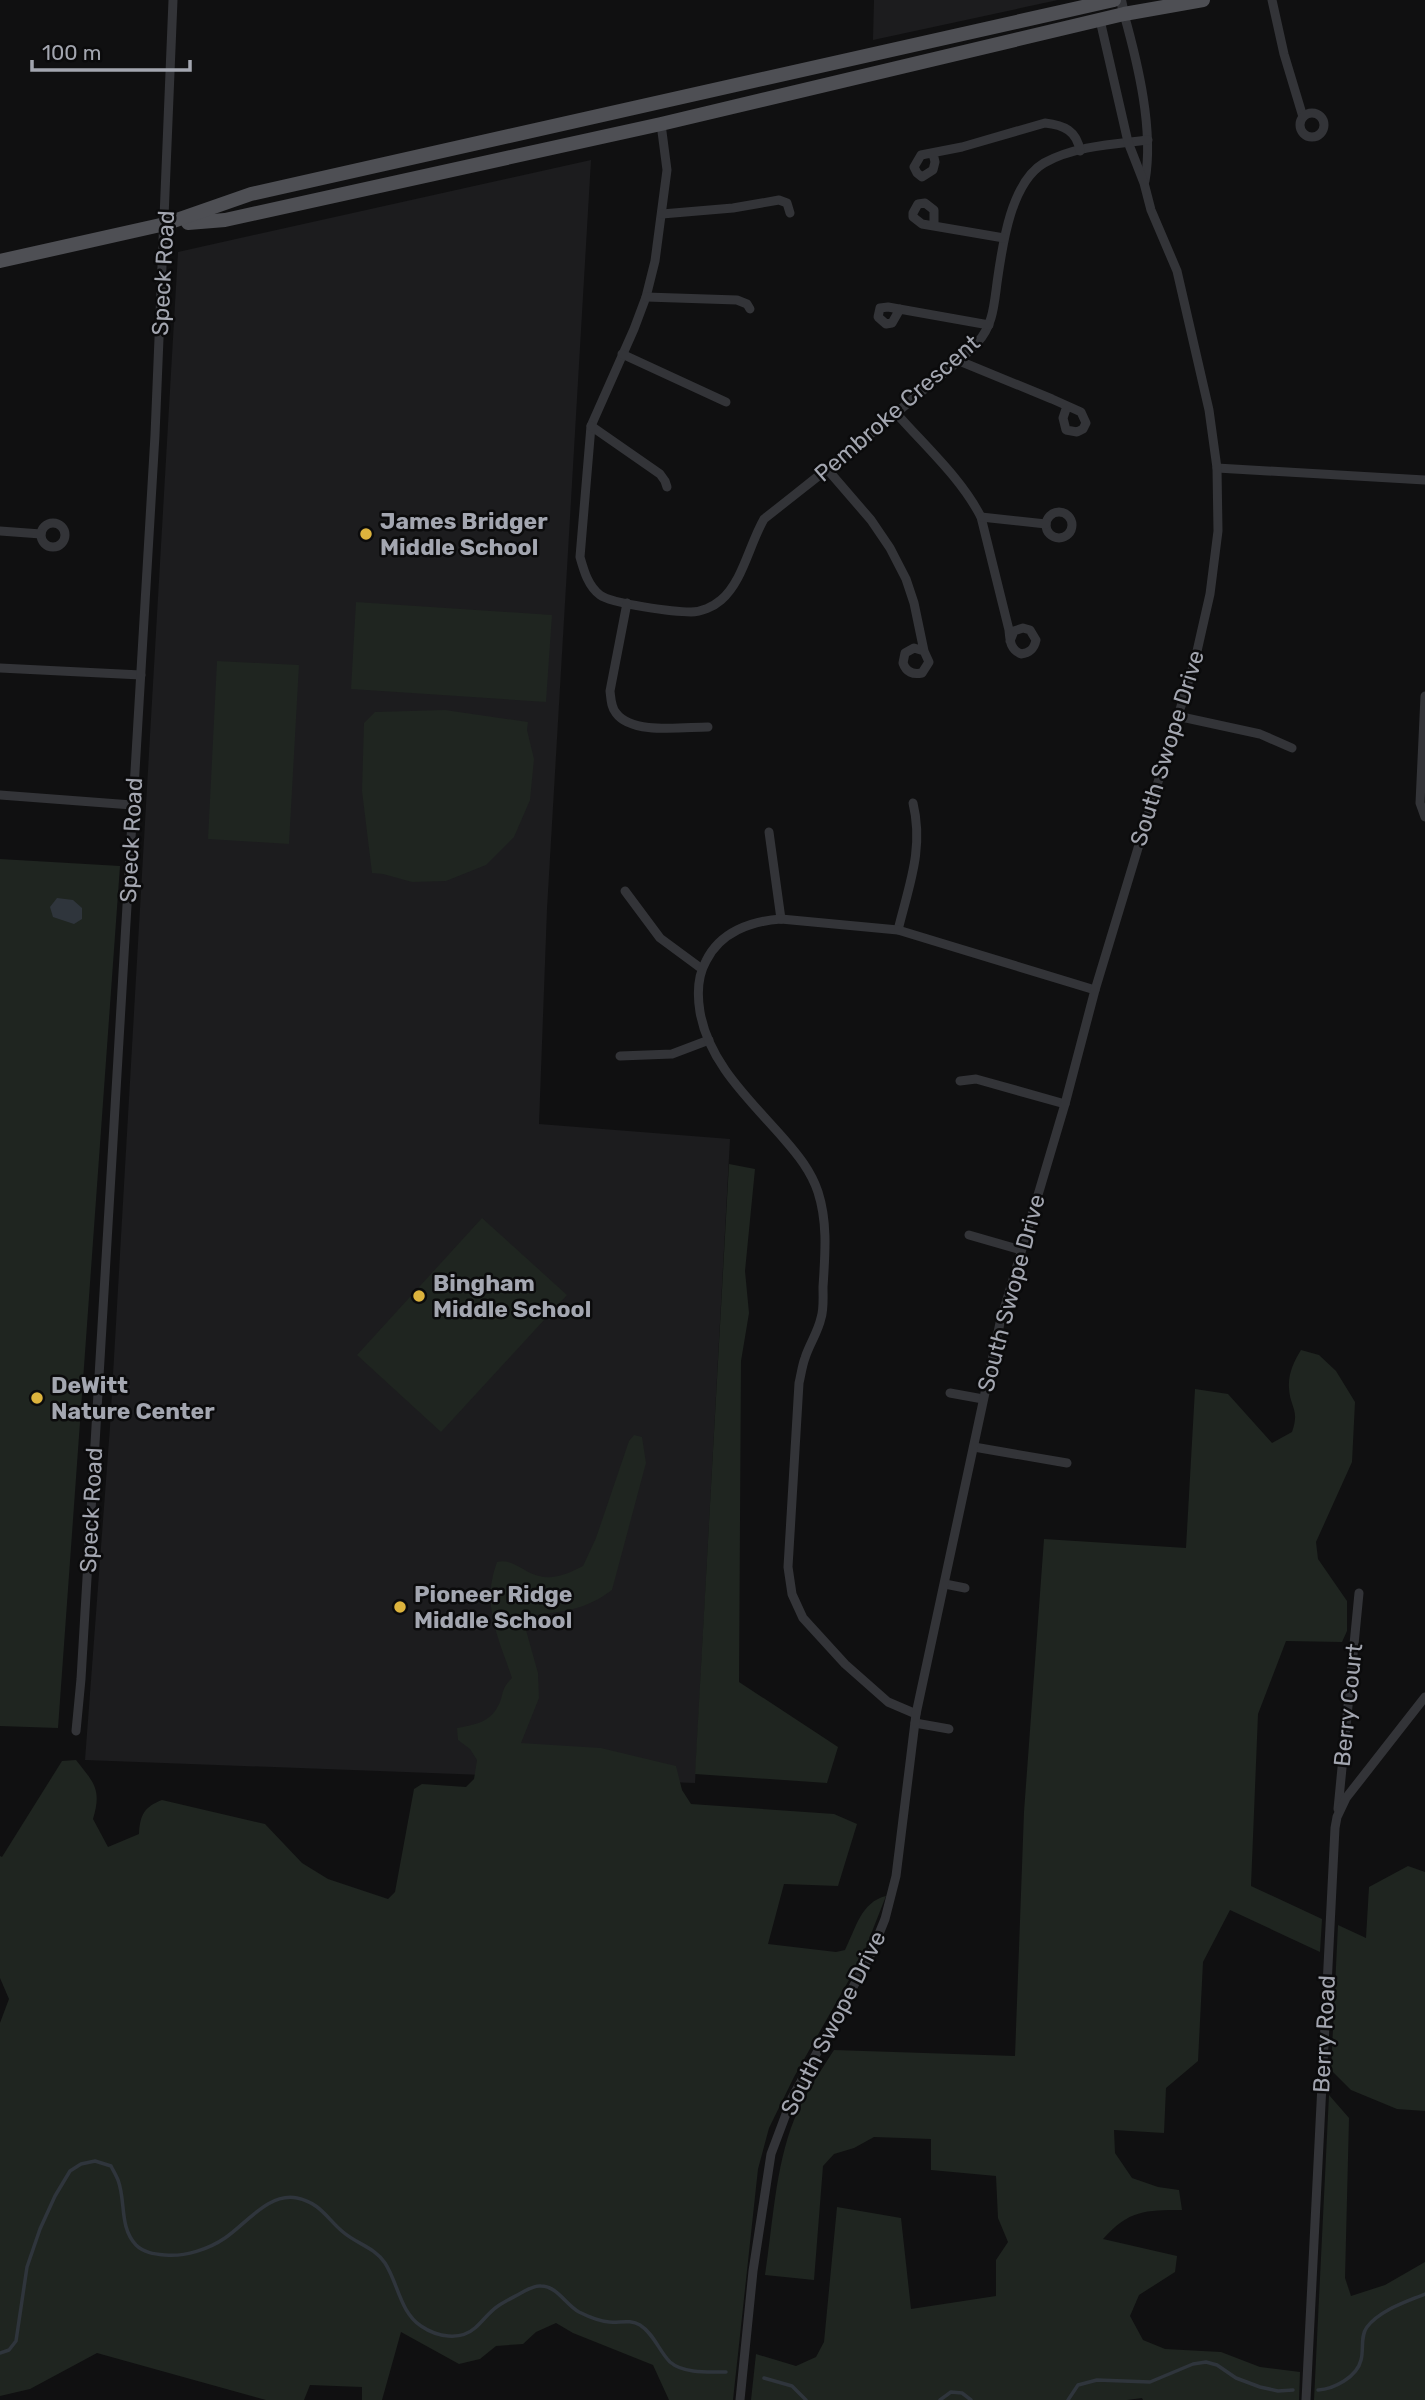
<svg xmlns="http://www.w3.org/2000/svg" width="1425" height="2400" font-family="Rubik,sans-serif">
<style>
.built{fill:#1c1c1e}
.green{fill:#1f2520}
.water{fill:#2f353c}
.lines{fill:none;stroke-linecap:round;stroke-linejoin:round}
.stream{stroke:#2f353c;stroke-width:3.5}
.minor{stroke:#333438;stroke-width:9}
.tertiary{stroke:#333438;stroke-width:10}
.primary{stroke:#4e4f54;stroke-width:14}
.poi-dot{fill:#dcb33d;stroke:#0b0b0c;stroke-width:2.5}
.labels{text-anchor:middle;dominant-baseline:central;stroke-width:5;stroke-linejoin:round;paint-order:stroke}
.street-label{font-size:23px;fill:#a3a6b0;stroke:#0b0b0c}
.poi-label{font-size:23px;font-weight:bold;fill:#a3a6b0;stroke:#0b0b0c;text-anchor:start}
</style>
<rect width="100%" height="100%" fill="#101011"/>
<!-- built -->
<g class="built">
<path d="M874 0H1058L873 40Z"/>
<path d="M591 160 547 909 539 1124 730 1139 695 1783 85 1760 110 1427 178 252Z"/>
</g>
<!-- green -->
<g class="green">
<path d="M356 602 552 615 546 702 351 689Z"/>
<path d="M217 661 299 665 289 844 208 839Z"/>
<path d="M445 710 528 722 527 730 534 759 530 800 514 837 486 865 446 881 412 882 383 874 372 873 362 791 364 723 375 712Z"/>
<path d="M0 859 120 866 58 1728 0 1726Z"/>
<path d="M729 1164 755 1169 745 1271 749 1313 741 1361 739 1682 838 1747 827 1783 695 1774Z"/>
<path d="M482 1218 567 1295 441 1432 357 1355Z"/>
<path d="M1301 1350 1319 1355 1336 1371 1355 1402 1352 1462 1316 1542 1318 1559 1347 1601V1631L1342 1642 1286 1641 1258 1714 1251 1886 1322 1919 1320 1952 1230 1910 1203 1962 1198 2061 1166 2088 1164 2133 1114 2130 1115 2153 1132 2178 1158 2187 1179 2190 1182 2210C1145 2210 1129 2210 1103 2239L1177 2256 1175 2272 1139 2295 1130 2316 1143 2340 1165 2349 1221 2352 1260 2367 1300 2372 1299 2400H1143L1142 2398 1127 2400H751L756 2354 796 2366 816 2357 824 2342 837 2207 901 2218 911 2309 996 2296V2260L1008 2242 998 2218 996 2176 931 2170V2139L874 2137 854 2148 834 2154 823 2166 814 2280 765 2275C773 2224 775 2168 794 2120 804 2095 820 2072 834 2050L1015 2056 1024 1812 1044 1539 1186 1548 1195 1389 1228 1394 1272 1443 1292 1432C1300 1409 1290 1408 1289 1388 1288 1374 1294 1361 1301 1350Z"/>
<path d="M634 1435 642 1437 646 1463 612 1590C585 1610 566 1611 535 1615L526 1630 538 1673 539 1698 521 1743 601 1748 676 1766 682 1790 691 1804 834 1814 857 1824 838 1886 784 1884 768 1944 836 1952 845 1950C856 1928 861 1902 886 1896L862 1957 794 2077 769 2128 758 2169 733 2400H669L653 2365 573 2333 556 2323 536 2332 523 2344 496 2346 480 2359 459 2364 401 2332 382 2400H362V2387L310 2385 304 2400H266L97 2353 30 2389 0 2396V2023L9 1999 0 1978V1856L2 1857 62 1761 76 1760C94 1783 102 1789 93 1819L108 1847 139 1834C140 1815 144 1807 162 1800L265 1824 302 1863 328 1879 388 1899 395 1892 414 1789 422 1784 466 1787 474 1779 477 1760 470 1749 458 1740 457 1728C473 1725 488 1723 497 1708 505 1695 499 1691 512 1678 498 1636 481 1606 497 1562 513 1558 524 1573 539 1576 554 1580 570 1573 583 1566L596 1538 629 1441Z"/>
<path d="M1408 1866 1425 1872V2111L1397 2109 1351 2090 1331 2070 1338 1925 1366 1938 1369 1887Z"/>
<path d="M1329 2095 1349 2118 1345 2278 1351 2296 1385 2285 1425 2262V2400H1314Z"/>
</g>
<!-- water -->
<path class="water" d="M57 898 73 900 82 908V919L74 924 53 917 50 907Z"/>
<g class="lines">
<!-- stream -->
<g class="stream">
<path d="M0 2353 9 2350 16 2341 27 2267 40 2229 55 2196 70 2171 81 2164 95 2161 111 2166C113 2170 116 2175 118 2180 126 2201 119 2227 136 2245 144 2253 155 2254 165 2255 185 2257 209 2249 225 2238 246 2224 269 2192 297 2198 321 2203 327 2219 343 2232 357 2244 374 2247 385 2263 398 2283 400 2312 421 2326 437 2337 460 2341 475 2328 483 2321 489 2312 498 2306 505 2301 514 2297 521 2293 527 2290 534 2285 541 2286 557 2286 566 2305 579 2312 589 2317 598 2321 609 2322 620 2323 630 2319 640 2325 654 2334 659 2351 670 2362 684 2374 709 2372 726 2372"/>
<path d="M764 2378 792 2386 806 2400"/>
<path d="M1318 2390C1334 2389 1357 2377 1361 2360 1364 2350 1360 2336 1367 2327 1380 2310 1406 2302 1425 2294"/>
<path d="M940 2400 951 2392 962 2393 971 2400"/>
<path d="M1068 2400 1078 2385 1097 2380 1150 2382 1193 2364 1206 2362 1217 2365 1236 2378 1260 2387 1278 2391 1293 2390"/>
</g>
<!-- minor -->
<g class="minor">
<path d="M1272 0 1284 54 1303 117"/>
<path d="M1124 14C1138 64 1154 130 1145 181"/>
<circle cx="1312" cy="125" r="12"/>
<path d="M661 124 667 170 655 261 646 297 634 329 591 426 580 557C584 571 588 586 600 595 612 604 675 612 691 612 701 612 713 607 721 600 743 581 749 545 764 519 817 477 870 436 921 392 940 376 961 361 977 343 993 326 994 305 997 283 1002 248 1010 183 1044 163 1074 146 1115 144 1148 140"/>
<path d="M933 153 935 162 933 170 922 177 917 173 914 167 921 155 962 147 1045 123C1064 125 1077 131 1080 151"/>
<path d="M662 214 733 208 779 200 787 203 790 213"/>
<path d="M934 225V210L925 203 918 204 913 213V217L922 224 1004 238"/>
<path d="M646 297 737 300 747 304 750 309"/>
<path d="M900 309 892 323 886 324 878 317 880 308 888 307 989 325"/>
<path d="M622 354 726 402"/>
<path d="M957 360 1052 399 1081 412 1086 423 1083 429 1077 432 1066 430 1063 418 1067 406"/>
<path d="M896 413C925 446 961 478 981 517L1009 630C1010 641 1010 649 1021 654 1030 653 1034 649 1036 640L1030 630 1023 628 1014 631 1010 641"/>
<path d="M591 426 660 474 665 481 667 487"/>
<path d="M1217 468 1425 480"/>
<path d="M827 469 871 520 890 548 906 579 914 603 924 651 929 662 922 673C913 675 906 672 903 663L905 653 914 648 924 651"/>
<circle cx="1059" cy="525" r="13"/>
<path d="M981 517 1046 524"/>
<circle cx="53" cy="535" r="12"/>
<path d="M0 531 41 534"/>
<path d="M627 603 610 691C611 699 611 707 616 713 632 735 683 727 708 727"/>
<path d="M0 668 141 675"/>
<path d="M1425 696 1420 803 1425 817"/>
<path d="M1177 716 1260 734 1292 748"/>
<path d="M0 795 132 805"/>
<path d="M769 832 781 919"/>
<path d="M625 891 660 938 702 969"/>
<path d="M898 930C909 885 924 849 913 803"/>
<path d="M620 1056 672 1054 709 1040"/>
<path d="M960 1081 976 1079 1065 1104"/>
<path d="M969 1235 1021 1250"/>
<path d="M950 1393 983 1399"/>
<path d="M974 1447 1067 1463"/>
<path d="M945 1584 965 1588"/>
<path d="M916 1714 888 1702 845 1664 803 1618 792 1594 788 1567 799 1383C801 1375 802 1366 805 1358 809 1345 818 1332 821 1318 824 1309 823 1297 823 1287 825 1255 828 1223 818 1192 811 1171 798 1155 784 1139 751 1101 709 1064 700 1012 697 994 697 977 706 961 720 932 751 921 781 919L898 930 1095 990"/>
<path d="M915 1723 949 1729"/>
<path d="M76 1731 81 1679 155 435 173 0"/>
<path d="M1338 1809 1359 1593"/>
<path d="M740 2400 753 2271 771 2154 792 2098 870 1956 885 1919 896 1876 916 1714 1000 1323 1065 1104 1095 990 1195 660 1210 594 1218 531 1217 468 1209 410 1177 271 1151 210 1144 183 1128 142 1100 20"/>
<path d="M1306 2400 1335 1828 1337 1817 1346 1798 1425 1697"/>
</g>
<!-- tertiary -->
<path class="tertiary" d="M1121 0 1124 14"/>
<!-- primary -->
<g class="primary">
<path d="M188 223 225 220 661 124 1124 14 1203 0"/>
<path d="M0 261 165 224 251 194 1114 0"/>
</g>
</g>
<!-- markers -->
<g class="poi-dot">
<circle cx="366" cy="534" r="7"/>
<circle cx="419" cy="1296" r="7"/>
<circle cx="37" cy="1398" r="7"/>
<circle cx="400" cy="1607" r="7"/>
</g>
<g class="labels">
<!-- street labels -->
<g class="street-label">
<text transform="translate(163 273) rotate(-87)">Speck Road</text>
<text transform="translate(897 408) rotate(-41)">Pembroke Crescent</text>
<text transform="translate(1167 748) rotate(-73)">South Swope Drive</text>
<text transform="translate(131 840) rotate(-87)">Speck Road</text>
<text transform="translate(1011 1293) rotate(-75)">South Swope Drive</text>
<text transform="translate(91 1510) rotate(-87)">Speck Road</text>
<text transform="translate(1348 1705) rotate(-84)">Berry Court</text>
<text transform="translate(833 2023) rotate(-63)">South Swope Drive</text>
<text transform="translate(1324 2034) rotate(-87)">Berry Road</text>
</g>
<!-- poi labels -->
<g class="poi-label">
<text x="380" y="521">James Bridger<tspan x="380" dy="26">Middle School</tspan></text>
<text x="433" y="1283">Bingham<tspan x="433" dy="26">Middle School</tspan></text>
<text x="51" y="1385">DeWitt<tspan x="51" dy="26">Nature Center</tspan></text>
<text x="414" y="1594">Pioneer Ridge<tspan x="414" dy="26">Middle School</tspan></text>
</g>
</g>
<!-- scale -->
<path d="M32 60v10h158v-10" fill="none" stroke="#a3a6b0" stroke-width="3.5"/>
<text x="42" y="60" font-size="21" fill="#a3a6b0" stroke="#0b0b0c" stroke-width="5" paint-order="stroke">100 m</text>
</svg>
